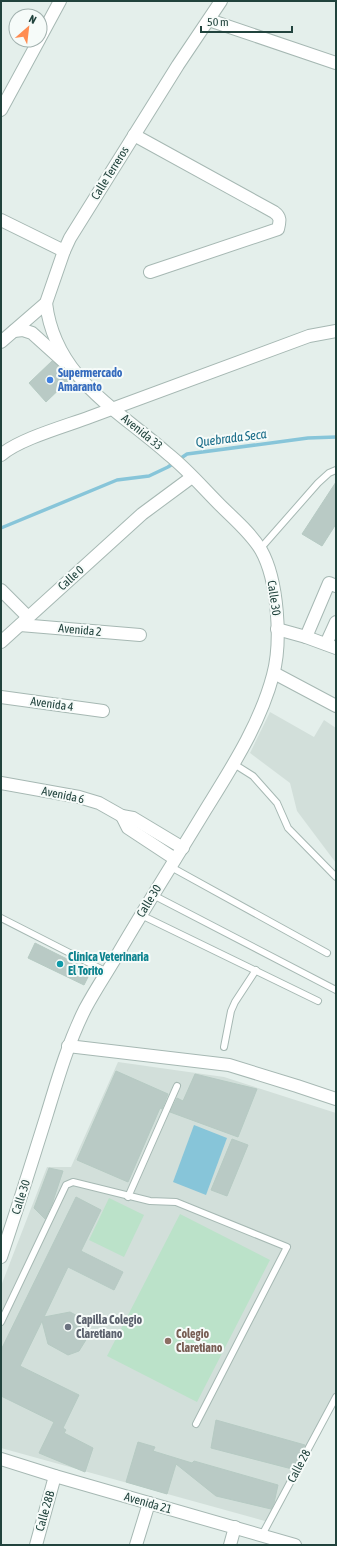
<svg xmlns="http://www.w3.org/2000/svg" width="337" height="1546" font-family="'Asap Condensed',sans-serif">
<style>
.built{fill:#d2dfda}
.green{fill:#bbe2c9}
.water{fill:#87c5d9}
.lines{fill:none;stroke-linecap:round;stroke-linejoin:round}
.stream{stroke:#87c5d9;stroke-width:3.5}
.building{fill:#b9cac5;stroke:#b6cac3}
.lane-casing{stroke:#a6b8b3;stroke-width:8}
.street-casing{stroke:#a6b8b3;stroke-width:14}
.lane{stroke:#fff;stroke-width:6}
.street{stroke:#fff;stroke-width:12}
.shop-dot{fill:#3f7fe0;stroke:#f6fbf9;stroke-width:1.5}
.culture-dot{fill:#0f9aa8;stroke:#f6fbf9;stroke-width:1.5}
.worship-dot{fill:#6b7280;stroke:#f6fbf9;stroke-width:1.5}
.education-dot{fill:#8d6e63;stroke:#f6fbf9;stroke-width:1.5}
.labels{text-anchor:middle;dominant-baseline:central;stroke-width:4;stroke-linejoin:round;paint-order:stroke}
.street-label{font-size:12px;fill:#21433d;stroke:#f6fbf9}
.shop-label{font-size:12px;font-weight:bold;fill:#366cbe;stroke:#f6fbf9;text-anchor:start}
.culture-label{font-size:12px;font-weight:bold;fill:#0d838f;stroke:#f6fbf9;text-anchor:start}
.worship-label{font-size:12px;font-weight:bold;fill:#5b616d;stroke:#f6fbf9;text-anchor:start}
.education-label{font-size:12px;font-weight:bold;fill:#785e54;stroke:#f6fbf9;text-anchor:start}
.water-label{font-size:13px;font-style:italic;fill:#146986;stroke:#f6fbf9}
</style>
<rect width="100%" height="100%" fill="#e4efeb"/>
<!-- built -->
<g class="built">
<path d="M270 712 314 737 324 720 336 728V863L297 811 290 783 250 753Z"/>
<path d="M118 1062 224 1077 336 1113V1396L272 1523 1 1448V1286L47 1167H71Z"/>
</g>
<!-- green -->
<g class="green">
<path d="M109 1198 144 1215 124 1257 89 1240Z"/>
<path d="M180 1214 270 1260 197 1402 107 1356Z"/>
</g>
<!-- water -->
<path class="water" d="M194 1125 227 1138 206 1195 173 1182Z"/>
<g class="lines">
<!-- stream -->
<path class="stream" d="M1 528 117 480 149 476 168 467 187 454 308 438 336 437"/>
</g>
<!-- building -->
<g class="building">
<path d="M52 361 62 368 71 378 46 402 29 383Z"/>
<path d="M336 482V524L322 546 302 534Z"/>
<path d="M35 943 91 971 84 985 28 958Z"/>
<path d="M116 1071 168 1094 162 1109 160 1108 128 1182 77 1160Z"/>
<path d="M195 1074 257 1089 238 1137 170 1112 177 1098 183 1101Z"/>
<path d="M232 1139 248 1145 227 1196 211 1190Z"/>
<path d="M49 1168 63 1171 52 1204 45 1219 34 1208Z"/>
<path d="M76 1197 101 1210 81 1251 123 1272 114 1290 68 1267 44 1317 70 1312 85 1320 89 1335 79 1351 68 1355 48 1344 42 1321 20 1366 79 1395 63 1428 66 1430 64 1433 93 1448 85 1472 39 1453 54 1422 1 1396V1350Z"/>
<path d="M216 1420 305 1445 292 1469 211 1448Z"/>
<path d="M138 1442 155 1447 153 1451 192 1463 194 1461 278 1485 274 1503 271 1509 216 1496 176 1464 167 1494 126 1482Z"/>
</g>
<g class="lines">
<defs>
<g id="lane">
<path d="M260 549 318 483 329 473 336 470"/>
<path d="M234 764 253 776 277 803 288 828 336 877"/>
<path d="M171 867 327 953"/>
<path d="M153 895 336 990"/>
<path d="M141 915 318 1001"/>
<path d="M1 918 107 972"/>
<path d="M224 1047 231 1011 235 1002 256 970"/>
<path d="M128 1197 177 1086"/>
<path d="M1 1322 66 1185 73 1182 150 1201 176 1202 287 1247 196 1424"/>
<path d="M262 1535 336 1397"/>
</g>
<g id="street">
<path d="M209 20 336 63"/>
<path d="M40 38 60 1"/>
<path d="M1 110 39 40"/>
<path d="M134 135 274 212C281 217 280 221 278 229L150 272"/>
<path d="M1 220 64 251"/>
<path d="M14 331 23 330 32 333 63 361"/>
<path d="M1 342 46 303 64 251 70 238 178 65 221 1"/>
<path d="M1 455C19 439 66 426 90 417 163 390 236 363 309 336L336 331"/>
<path d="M1 590 28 617"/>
<path d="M20 625 140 635"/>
<path d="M277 629 306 637 336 648"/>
<path d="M306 637 329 583 336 586"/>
<path d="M1 642 142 514 192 477"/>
<path d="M326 644 336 622"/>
<path d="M274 673 336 706"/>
<path d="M1 697 103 711"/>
<path d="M1 783 79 797 99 803 122 816 133 818 183 848"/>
<path d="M122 816 128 828 175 859"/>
<path d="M68 1046 229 1065 297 1086 336 1099"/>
<path d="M1 1257C17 1210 32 1162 47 1114 58 1078 68 1043 85 1009 95 990 108 971 119 952 147 904 177 857 206 809 232 767 260 724 273 675 282 642 278 580 261 550 251 533 234 519 220 505 203 488 187 469 168 454 117 409 55 378 46 303"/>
<path d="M1 1459 55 1476 295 1545"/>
<path d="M36 1545 55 1476"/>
<path d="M136 1545 149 1503"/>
<path d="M230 1545 235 1527"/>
</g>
</defs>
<!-- lane casing -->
<use href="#lane" class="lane-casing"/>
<!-- street casing -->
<use href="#street" class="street-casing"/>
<!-- lane -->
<use href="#lane" class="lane"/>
<!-- street -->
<use href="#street" class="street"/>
</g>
<!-- markers -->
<circle class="shop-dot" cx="50" cy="380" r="4"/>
<circle class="culture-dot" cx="60" cy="964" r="4"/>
<circle class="worship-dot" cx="68" cy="1327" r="4"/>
<circle class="education-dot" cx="168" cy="1341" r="4"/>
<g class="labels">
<!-- street labels -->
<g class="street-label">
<text transform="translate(110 173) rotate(-58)">Calle Terreros</text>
<text transform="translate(142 432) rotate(39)">Avenida 33</text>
<text transform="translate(71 578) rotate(-42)">Calle 0</text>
<text transform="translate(274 598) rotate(82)">Calle 30</text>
<text transform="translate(80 630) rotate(5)">Avenida 2</text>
<text transform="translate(52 704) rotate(8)">Avenida 4</text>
<text transform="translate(63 795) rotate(12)">Avenida 6</text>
<text transform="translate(149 901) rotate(-58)">Calle 30</text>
<text transform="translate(21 1197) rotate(-72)">Calle 30</text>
<text transform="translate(299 1466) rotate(-62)">Calle 28</text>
<text transform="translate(148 1503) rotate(16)">Avenida 21</text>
<text transform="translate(45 1511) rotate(-74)">Calle 28B</text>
</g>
<!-- shop labels -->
<g class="shop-label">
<text x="58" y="373">Supermercado<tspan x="58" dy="14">Amaranto</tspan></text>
</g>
<!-- culture labels -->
<g class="culture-label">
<text x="68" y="957">Clínica Veterinaria<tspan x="68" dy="14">El Torito</tspan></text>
</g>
<!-- worship labels -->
<g class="worship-label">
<text x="76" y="1320">Capilla Colegio<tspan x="76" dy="14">Claretiano</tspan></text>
</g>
<!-- education labels -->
<g class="education-label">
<text x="176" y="1334">Colegio<tspan x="176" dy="14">Claretiano</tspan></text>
</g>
<!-- water labels -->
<g class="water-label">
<text transform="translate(231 438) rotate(-7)">Quebrada Seca</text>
</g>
</g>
<!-- border -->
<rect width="337" height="1546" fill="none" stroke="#21433d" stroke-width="4"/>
<!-- north arrow -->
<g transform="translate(28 28) rotate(28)"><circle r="19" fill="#f6fbf9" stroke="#a1b1ae"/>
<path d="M0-3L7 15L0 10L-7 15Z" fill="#ff8c52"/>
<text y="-6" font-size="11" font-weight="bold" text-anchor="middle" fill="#21433d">N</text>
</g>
<!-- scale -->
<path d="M201 26v6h91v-6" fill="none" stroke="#21433d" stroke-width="2"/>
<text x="207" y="26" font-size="12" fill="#21433d" stroke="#f6fbf9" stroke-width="3" paint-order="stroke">50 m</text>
</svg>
